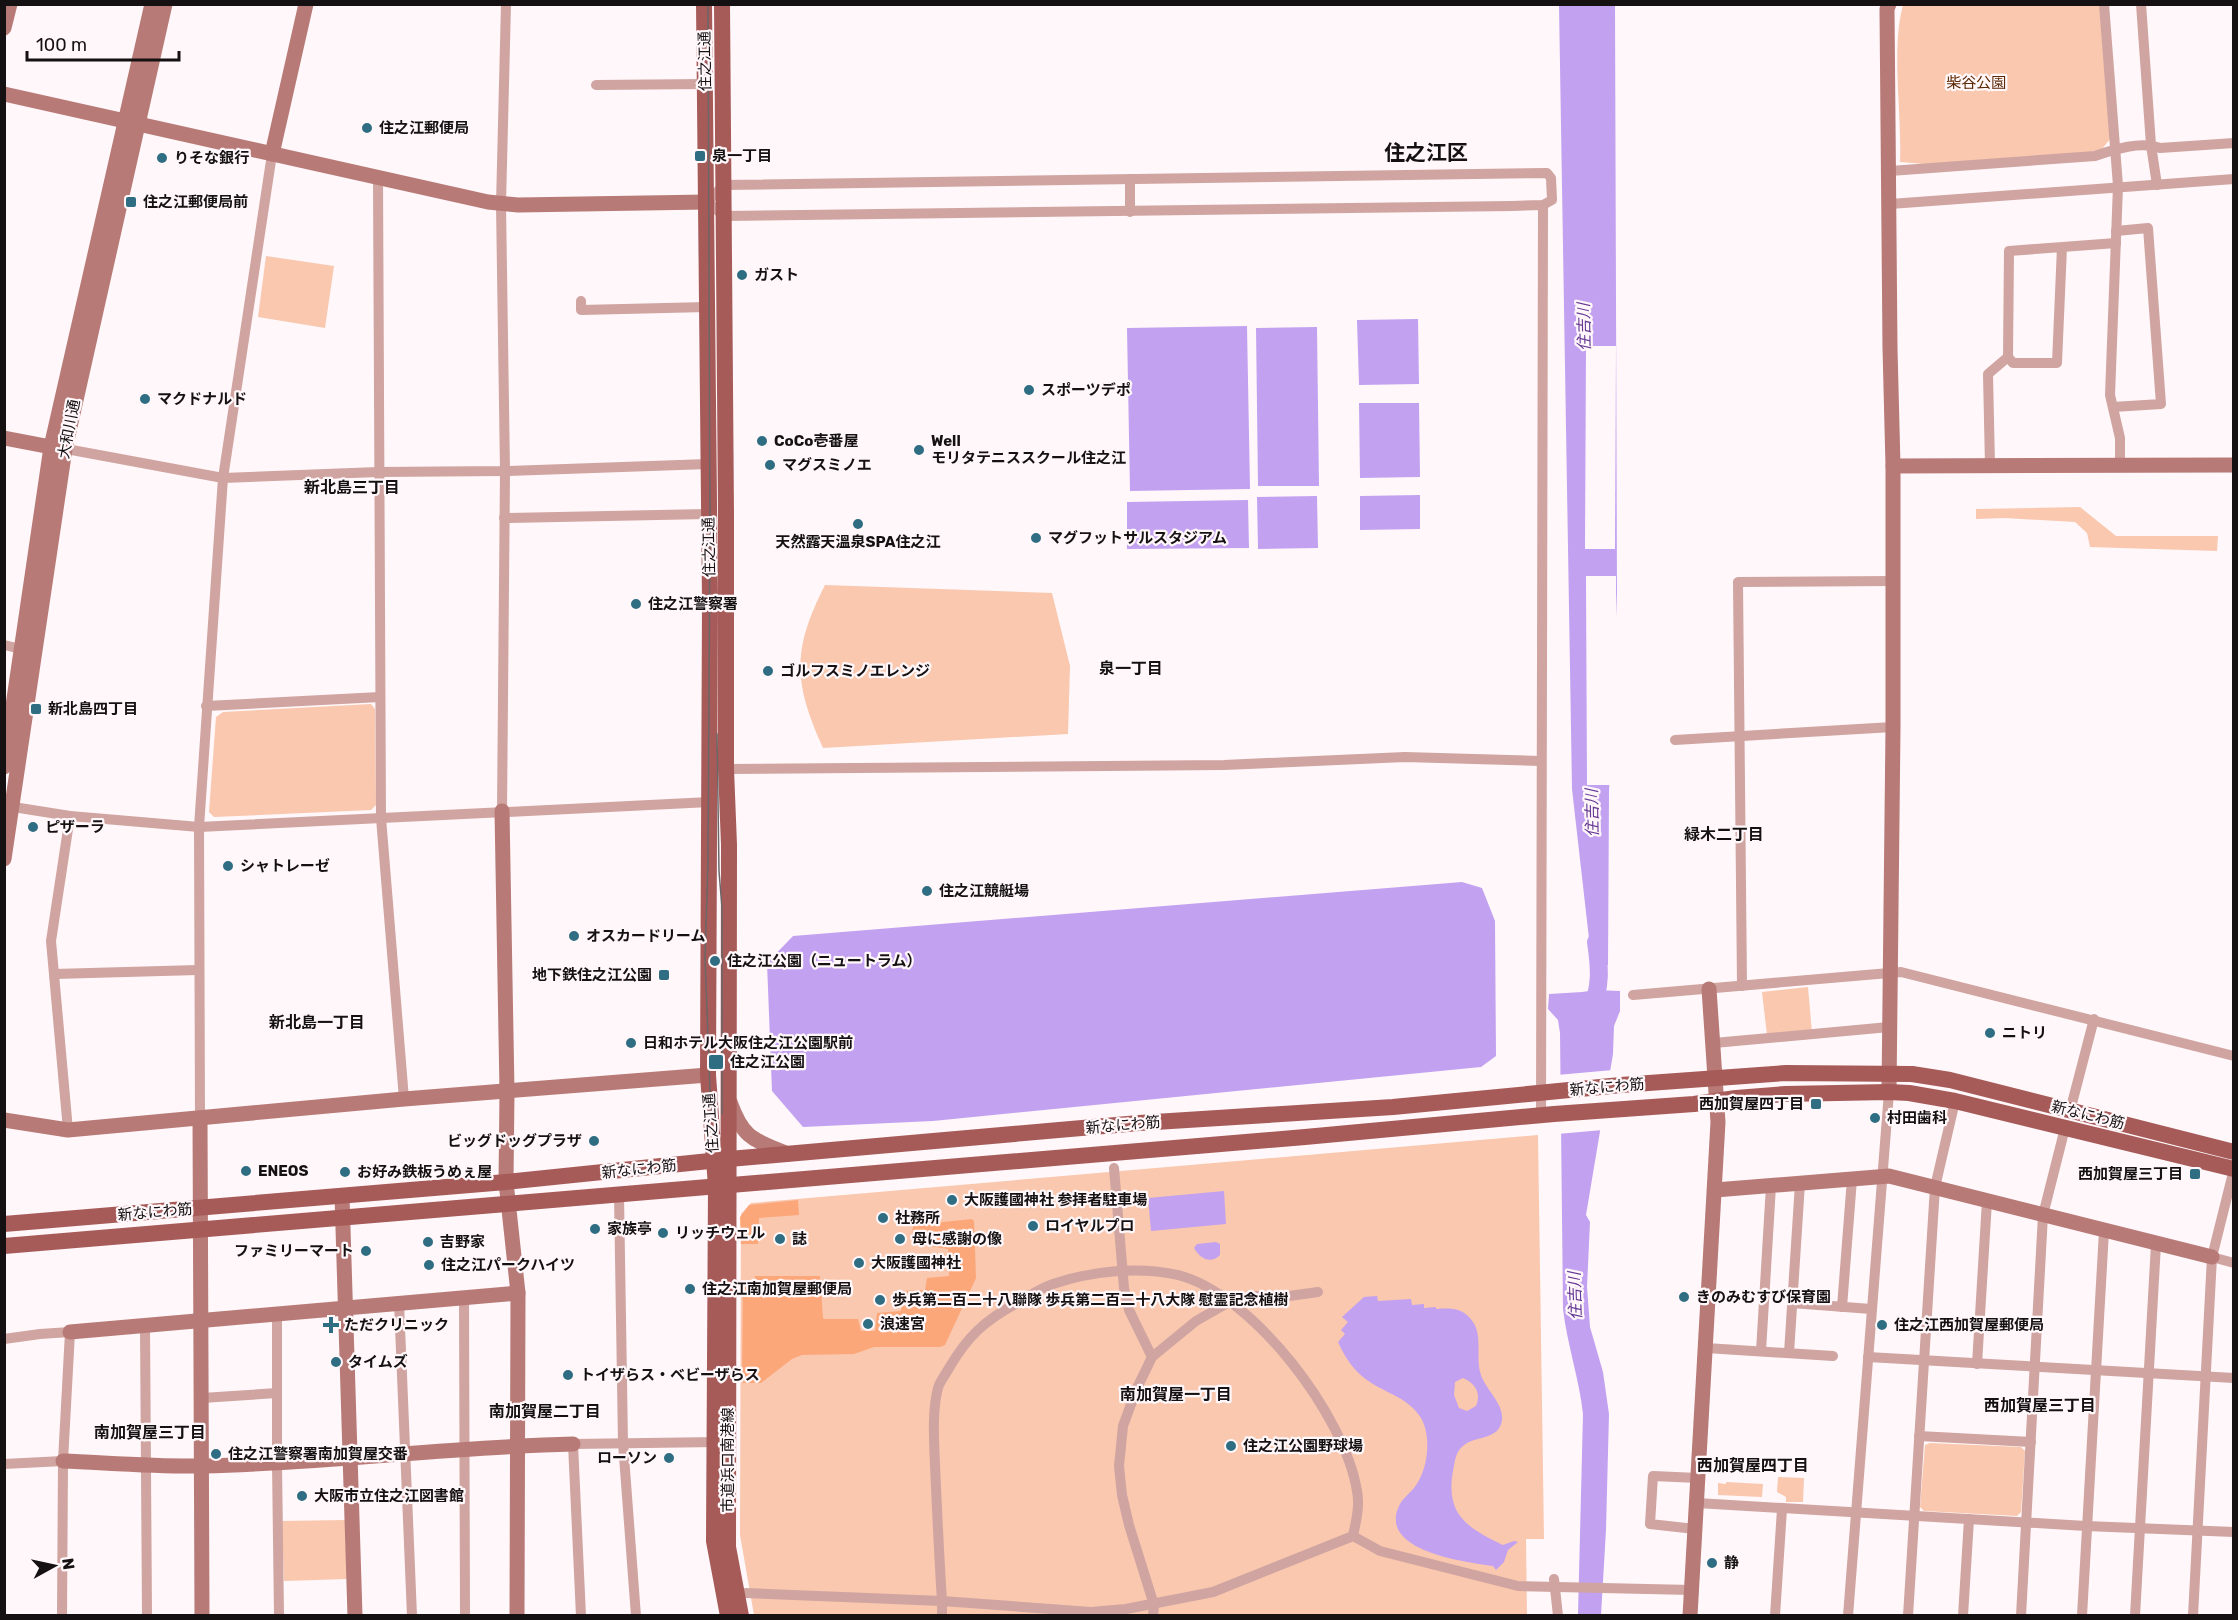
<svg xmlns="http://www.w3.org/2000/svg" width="2238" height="1620" font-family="Rubik,'Noto Sans JP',sans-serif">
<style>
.green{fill:#f9c8af}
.forest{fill:#fca77a}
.water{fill:#c3a1f1;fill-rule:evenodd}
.pier{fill:#fff7f9}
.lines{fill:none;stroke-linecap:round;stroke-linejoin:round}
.river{stroke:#c3a1f1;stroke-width:18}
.street{stroke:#d0a4a1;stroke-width:10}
.secondary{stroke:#b87a77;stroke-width:15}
.primary{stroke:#a65b59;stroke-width:16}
.tram{stroke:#6b6668;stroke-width:1.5}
.poi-dot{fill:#2f6d83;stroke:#fff7f9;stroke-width:2}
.labels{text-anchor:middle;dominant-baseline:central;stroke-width:4.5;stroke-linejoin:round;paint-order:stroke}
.street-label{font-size:15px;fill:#151113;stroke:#fff7f9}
.park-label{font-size:15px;fill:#5c2805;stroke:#fff7f9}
.poi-label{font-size:15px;font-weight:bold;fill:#151113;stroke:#fff7f9;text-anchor:start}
.water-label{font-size:16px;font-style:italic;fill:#653995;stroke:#fff7f9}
.neighbourhood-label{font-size:16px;font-weight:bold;fill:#151113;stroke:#fff7f9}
.district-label{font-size:21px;font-weight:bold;fill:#151113;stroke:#fff7f9}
</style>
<rect width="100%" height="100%" fill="#fff7f9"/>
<!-- green -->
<g class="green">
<path d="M1903 5H2100L2111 138 2101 150 2085 153 1925 164 1900 162C1902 115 1891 49 1903 5Z"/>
<path d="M266 256 334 266 325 328 258 317Z"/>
<path d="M2080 507 2116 536H2218L2217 551 2090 547 2087 533 2075 522 2005 518 1976 519V509Z"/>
<path d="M825 585 1052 593 1070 666 1068 734 823 748C793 682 792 650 825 585Z"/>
<path d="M371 704 375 709 376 805 371 810 214 817 209 812 216 717 223 712Z"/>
<path d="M1808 987 1812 1033 1767 1035 1762 992Z"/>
<path d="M1538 1135 1544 1539H1526L1527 1615H754L740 1535 741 1214 751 1203Z"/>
<path d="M1930 1443 2021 1447 2025 1451 2021 1512 2017 1516 1924 1511 1920 1507 1925 1445Z"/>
<path d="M1778 1477 1804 1478 1803 1502H1786V1497L1777 1492Z"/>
<path d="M1726 1482 1763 1484 1762 1497 1718 1495V1483L1726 1484Z"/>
<path d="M345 1520 347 1579 284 1581 282 1521Z"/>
</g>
<!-- forest -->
<g class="forest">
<path d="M798 1200 799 1215 759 1218 758 1244H741L740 1217 749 1205Z"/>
<path d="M972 1219 974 1221 976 1278 945 1345 940 1347H874L854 1354 802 1355 792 1359 761 1383H743L742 1380 743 1282 754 1281 755 1276H820L823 1318 825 1319H858L861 1331H875L877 1313 901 1311 902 1291 925 1290 927 1278 949 1276 948 1249 929 1246 922 1240 912 1238 913 1225Z"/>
</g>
<!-- water -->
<g class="water">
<path d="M1559 5H1615L1617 592 1609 792 1608 965H1592L1572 789Z"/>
<path d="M1418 319 1419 384 1359 385 1357 320Z"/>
<path d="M1247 326 1250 489 1130 491 1127 328Z"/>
<path d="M1317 327 1319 486H1258L1256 328Z"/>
<path d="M1359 403H1419L1420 477 1360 478Z"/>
<path d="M1420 495V529L1360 530V496Z"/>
<path d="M1317 496 1318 548 1258 549 1257 497Z"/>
<path d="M1248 500 1249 548 1127 549V502Z"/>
<path d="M1462 882 1482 888 1495 921 1496 1056 1481 1067 933 1121 803 1127 772 1091 767 963 793 936Z"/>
<path d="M1595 990 1620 991V1011L1614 1026 1613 1054 1586 1215 1590 1222 1587 1287 1590 1327 1603 1372 1609 1414 1606 1530 1601 1615H1578L1583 1414C1579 1378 1567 1344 1563 1309L1560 1033 1558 1020 1548 1009 1549 994 1582 992Z"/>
<path d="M1224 1191 1226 1224 1151 1231 1148 1198Z"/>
<path d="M1216 1242 1220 1244V1255C1210 1265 1200 1258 1194 1248L1197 1244Z"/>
<path d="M1377 1296 1378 1301 1411 1299 1412 1305 1424 1304V1308L1436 1307V1309C1451 1308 1464 1308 1473 1322 1483 1336 1475 1359 1481 1375 1486 1390 1504 1404 1502 1420 1499 1441 1475 1435 1463 1446 1455 1452 1455 1462 1453 1471 1445 1515 1468 1528 1503 1545L1514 1541 1518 1542 1508 1550 1504 1562 1496 1570 1493 1566C1465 1562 1378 1551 1399 1506 1402 1499 1409 1494 1414 1488 1428 1471 1432 1437 1421 1418 1409 1399 1391 1395 1373 1384 1356 1374 1346 1360 1338 1342L1345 1334 1341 1330 1348 1322 1342 1317 1364 1297ZM1463 1378C1474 1383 1482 1392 1476 1406L1467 1411 1459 1408 1454 1395 1455 1382Z"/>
</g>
<!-- pier -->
<g class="pier">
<path d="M1586 346H1616L1615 549H1585Z"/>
<path d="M1586 576H1616V699L1613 785H1587Z"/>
<path d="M1613 1070 1603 1130 1557 1134V1075Z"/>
</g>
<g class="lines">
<!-- river -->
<path class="river" d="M1591 1012C1601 986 1600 969 1596 942"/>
<!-- street -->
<g class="street">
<path d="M2104 4 2118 186 2110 395 2120 438V465"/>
<path d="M2141 4 2151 145 2157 185"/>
<path d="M596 85 705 84"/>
<path d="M1890 171 2095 156C2115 149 2141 141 2160 148L2234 143"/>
<path d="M1547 173 1551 178 1552 200 1543 205 1512 206 724 216 707 202 724 185Z"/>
<path d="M378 177 381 818 404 1099"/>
<path d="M1130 179V212"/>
<path d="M1890 204 2234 179"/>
<path d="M2062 247 2057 363H2013L2008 357 2009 251 2116 243"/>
<path d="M581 301V310L707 307"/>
<path d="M2113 407 2161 404 2148 228 2116 231"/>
<path d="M61 448 223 478 378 472 505 471 708 464"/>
<path d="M1990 466 1988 374 2008 357"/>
<path d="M504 518 708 514"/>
<path d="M4 645 21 649"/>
<path d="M206 706 380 697"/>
<path d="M1675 740 1893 727"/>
<path d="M726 769 1224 765 1405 757 1541 761"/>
<path d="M7 806 70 816 199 827 710 802"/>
<path d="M502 811 505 471 501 204 506 4"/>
<path d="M54 974 198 970"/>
<path d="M1742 986 1738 582 1893 581"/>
<path d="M1633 995 1901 972 2234 1056"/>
<path d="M1714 1043 1889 1027"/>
<path d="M2070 1111 2094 1019"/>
<path d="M1541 1116 1543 205"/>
<path d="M200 1118 199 827 223 478 272 154"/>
<path d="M68 1130 51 941 70 816"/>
<path d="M1114 1168 1124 1288 1129 1310 1152 1357"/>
<path d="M619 1195 623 1443 636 1616"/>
<path d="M2212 1257 2234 1263"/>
<path d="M464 1297 465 1616"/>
<path d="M399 1303 412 1616"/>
<path d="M1792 1303 1871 1309"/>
<path d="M1842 1307 1852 1179"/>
<path d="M277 1314V1463L279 1616"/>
<path d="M145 1326 147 1616"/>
<path d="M4 1339 40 1334 70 1332 63 1461 62 1616"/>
<path d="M1706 1348 1833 1356"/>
<path d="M1761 1351 1771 1186"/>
<path d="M1789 1353 1800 1183"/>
<path d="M1868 1357 2234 1378"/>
<path d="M1977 1364 1987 1201"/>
<path d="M202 1398 277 1393"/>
<path d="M1919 1436 2031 1442"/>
<path d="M4 1464 63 1461"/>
<path d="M1697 1503 2086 1526 2234 1532"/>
<path d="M1695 1529 1650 1524 1653 1476 1698 1478"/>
<path d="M1353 1536 1380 1551 1518 1586 1692 1590"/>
<path d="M1554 1579 1558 1616"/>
<path d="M746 1593 942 1601 1091 1612 1126 1609 1213 1592 1353 1536C1356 1521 1360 1506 1357 1491 1345 1416 1253 1294 1178 1275 1139 1266 1091 1271 1053 1284 1040 1288 1028 1297 1017 1303 984 1321 968 1336 949 1368 946 1374 940 1381 938 1388 932 1410 934 1442 935 1465 937 1510 939 1555 942 1601V1616"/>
<path d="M581 1616 573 1444 719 1442"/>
<path d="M1153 1616 1154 1605 1129 1525 1122 1495 1119 1466 1123 1426 1137 1388 1152 1357 1196 1321 1231 1301 1257 1296 1282 1297 1318 1292"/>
<path d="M1775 1616 1782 1509"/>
<path d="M1848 1616 1889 1092"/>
<path d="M1908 1616 1935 1187 1955 1101"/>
<path d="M1963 1616 1969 1519"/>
<path d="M2021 1616 2043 1215 2065 1128"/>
<path d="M2082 1616 2104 1231"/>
<path d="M2135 1616 2156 1244"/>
<path d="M2193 1616 2212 1257 2234 1169"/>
</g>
<!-- secondary -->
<g class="secondary">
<path d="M1889 4 1887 9 1890 348 1893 466V727L1889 1092"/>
<path d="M4 28 10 4"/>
<path d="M4 94 488 202 518 205 707 202"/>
<path d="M272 154 306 4"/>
<path d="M4 438 51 447"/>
<path d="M1893 466 2234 465"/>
<path d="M4 767 51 447 152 4"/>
<path d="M502 811 507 1091 506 1182 518 1293 517 1616"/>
<path d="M4 859 65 449 165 4"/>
<path d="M730 1102C743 1139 754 1140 788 1154"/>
<path d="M200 1118 202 1616"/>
<path d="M4 1120 68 1130 404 1099 708 1075"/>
<path d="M1715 1190 1889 1176 2212 1257"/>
<path d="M342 1196 355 1616"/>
<path d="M70 1332 518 1293"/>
<path d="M63 1461C110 1463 157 1467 204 1466 327 1463 450 1447 573 1444"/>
<path d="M1690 1616 1718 1122 1709 989"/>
</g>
<!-- primary -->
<g class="primary">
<path d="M704 4 710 602 708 1075 716 1187 714 1541 728 1616"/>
<path d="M722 4 726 514V769L729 845 728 1547 741 1616"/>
<path d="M4 1224 506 1182 729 1159 1139 1123 1393 1107 1621 1085 1786 1073 1912 1074 1950 1080 2234 1152"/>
<path d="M4 1246 1305 1137 1554 1114 1694 1104 1736 1098 1785 1094 1889 1092 1909 1093 1955 1101 2234 1169"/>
</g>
<!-- tram -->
<g class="tram">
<path d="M708 4 710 530 708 862 705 958 711 1116"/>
<path d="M717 734 719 871 722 908V1114"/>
</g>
</g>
<!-- markers -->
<g class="poi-dot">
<circle cx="367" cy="128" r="6"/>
<rect x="694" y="150" width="12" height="12" rx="3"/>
<circle cx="162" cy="158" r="6"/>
<rect x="125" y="196" width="12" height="12" rx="3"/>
<circle cx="742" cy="275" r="6"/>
<circle cx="1029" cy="390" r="6"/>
<circle cx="145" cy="399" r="6"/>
<circle cx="762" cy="441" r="6"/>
<circle cx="919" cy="450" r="6"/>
<circle cx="770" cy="465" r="6"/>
<circle cx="858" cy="524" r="6"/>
<circle cx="1036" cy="538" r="6"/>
<circle cx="636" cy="604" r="6"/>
<circle cx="768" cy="671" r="6"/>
<rect x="30" y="703" width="12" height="12" rx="3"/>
<circle cx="33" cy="827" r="6"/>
<circle cx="228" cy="866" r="6"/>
<circle cx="927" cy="891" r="6"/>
<circle cx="574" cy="936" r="6"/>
<circle cx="715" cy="961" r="6"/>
<rect x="658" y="969" width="12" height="12" rx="3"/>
<circle cx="1990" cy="1033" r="6"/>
<circle cx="631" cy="1043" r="6"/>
<rect x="708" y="1054" width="16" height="16" rx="3"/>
<rect x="1810" y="1098" width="12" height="12" rx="3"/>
<circle cx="1875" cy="1118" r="6"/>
<circle cx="594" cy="1141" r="6"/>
<circle cx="246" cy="1171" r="6"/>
<circle cx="345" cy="1172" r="6"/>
<rect x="2189" y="1168" width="12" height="12" rx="3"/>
<circle cx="952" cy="1200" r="6"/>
<circle cx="883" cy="1218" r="6"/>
<circle cx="1033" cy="1226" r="6"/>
<circle cx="595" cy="1229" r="6"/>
<circle cx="663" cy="1233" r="6"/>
<circle cx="780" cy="1239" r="6"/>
<circle cx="900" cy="1239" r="6"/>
<circle cx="428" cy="1242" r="6"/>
<circle cx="366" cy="1251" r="6"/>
<circle cx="859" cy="1263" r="6"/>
<circle cx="429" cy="1265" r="6"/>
<circle cx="690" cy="1289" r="6"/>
<circle cx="1684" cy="1297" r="6"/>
<circle cx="880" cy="1300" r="6"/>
<circle cx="868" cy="1324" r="6"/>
<path d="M328 1316h6v6h6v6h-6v6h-6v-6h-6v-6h6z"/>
<circle cx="1882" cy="1325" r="6"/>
<circle cx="336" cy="1362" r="6"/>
<circle cx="568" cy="1375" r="6"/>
<circle cx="1231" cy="1446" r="6"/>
<circle cx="216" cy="1454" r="6"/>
<circle cx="669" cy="1458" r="6"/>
<circle cx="302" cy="1496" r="6"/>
<circle cx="1712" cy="1563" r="6"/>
</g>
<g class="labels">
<!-- street labels -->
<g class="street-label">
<text transform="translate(705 61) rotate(-91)">住之江通</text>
<text transform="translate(69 429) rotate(-79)">大和川通</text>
<text transform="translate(709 547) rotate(-91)">住之江通</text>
<text transform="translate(1607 1087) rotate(-5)">新なにわ筋</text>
<text transform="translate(2088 1115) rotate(14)">新なにわ筋</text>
<text transform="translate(711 1123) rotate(-94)">住之江通</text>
<text transform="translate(1123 1125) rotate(-5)">新なにわ筋</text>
<text transform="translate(639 1169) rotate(-6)">新なにわ筋</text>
<text transform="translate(155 1212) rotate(-5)">新なにわ筋</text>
<text transform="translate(728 1460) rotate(-90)">市道浜口南港線</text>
</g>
<!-- park labels -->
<g class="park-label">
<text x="1976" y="83">柴谷公園</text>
</g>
<!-- poi labels -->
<g class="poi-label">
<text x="379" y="128">住之江郵便局</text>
<text x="712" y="156">泉一丁目</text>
<text x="174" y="158">りそな銀行</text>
<text x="143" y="202">住之江郵便局前</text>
<text x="754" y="275">ガスト</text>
<text x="1041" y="390">スポーツデポ</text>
<text x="157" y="399">マクドナルド</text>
<text x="774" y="441">CoCo壱番屋</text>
<text x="931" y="441">Well<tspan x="931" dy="17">モリタテニススクール住之江</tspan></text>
<text x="782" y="465">マグスミノエ</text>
<text x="1048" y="538">マグフットサルスタジアム</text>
<text x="858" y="542" text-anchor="middle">天然露天溫泉SPA住之江</text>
<text x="648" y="604">住之江警察署</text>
<text x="780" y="671">ゴルフスミノエレンジ</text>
<text x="48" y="709">新北島四丁目</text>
<text x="45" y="827">ピザーラ</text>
<text x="240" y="866">シャトレーゼ</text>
<text x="939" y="891">住之江競艇場</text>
<text x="586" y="936">オスカードリーム</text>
<text x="727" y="961">住之江公園（ニュートラム）</text>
<text x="652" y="975" text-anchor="end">地下鉄住之江公園</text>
<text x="2002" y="1033">ニトリ</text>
<text x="643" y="1043">日和ホテル大阪住之江公園駅前</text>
<text x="730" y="1062">住之江公園</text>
<text x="1804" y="1104" text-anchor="end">西加賀屋四丁目</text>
<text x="1887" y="1118">村田歯科</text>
<text x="582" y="1141" text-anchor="end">ビッグドッグプラザ</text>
<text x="258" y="1171">ENEOS</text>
<text x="357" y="1172">お好み鉄板うめぇ屋</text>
<text x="2183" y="1174" text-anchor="end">西加賀屋三丁目</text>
<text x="964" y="1200">大阪護國神社 参拝者駐車場</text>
<text x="895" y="1218">社務所</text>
<text x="1045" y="1226">ロイヤルプロ</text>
<text x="607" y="1229">家族亭</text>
<text x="675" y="1233">リッチウェル</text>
<text x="792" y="1239">誌</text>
<text x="912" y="1239">母に感謝の像</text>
<text x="440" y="1242">吉野家</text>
<text x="354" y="1251" text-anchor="end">ファミリーマート</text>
<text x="871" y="1263">大阪護國神社</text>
<text x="441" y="1265">住之江パークハイツ</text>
<text x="702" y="1289">住之江南加賀屋郵便局</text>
<text x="1696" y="1297">きのみむすび保育園</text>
<text x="892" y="1300">歩兵第二百二十八聯隊 歩兵第二百二十八大隊 慰霊記念植樹</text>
<text x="880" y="1324">浪速宮</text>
<text x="344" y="1325">ただクリニック</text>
<text x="1894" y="1325">住之江西加賀屋郵便局</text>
<text x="348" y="1362">タイムズ</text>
<text x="580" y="1375">トイザらス・ベビーザらス</text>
<text x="1243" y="1446">住之江公園野球場</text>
<text x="228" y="1454">住之江警察署南加賀屋交番</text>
<text x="657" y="1458" text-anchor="end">ローソン</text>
<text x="314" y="1496">大阪市立住之江図書館</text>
<text x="1724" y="1563">静</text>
</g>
<!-- water labels -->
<g class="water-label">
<text transform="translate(1584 327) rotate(-91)">住吉川</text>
<text transform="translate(1592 813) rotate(-91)">住吉川</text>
<text transform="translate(1575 1296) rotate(-92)">住吉川</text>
</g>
<!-- neighbourhood labels -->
<g class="neighbourhood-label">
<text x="352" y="487">新北島三丁目</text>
<text x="1131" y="668">泉一丁目</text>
<text x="1724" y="834">緑木二丁目</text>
<text x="317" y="1022">新北島一丁目</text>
<text x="1176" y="1394">南加賀屋一丁目</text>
<text x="2040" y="1405">西加賀屋三丁目</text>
<text x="545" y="1411">南加賀屋二丁目</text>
<text x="150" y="1432">南加賀屋三丁目</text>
<text x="1753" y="1465">西加賀屋四丁目</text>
</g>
<!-- district labels -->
<g class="district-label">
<text x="1426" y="152">住之江区</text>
</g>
</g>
<!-- border -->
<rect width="2238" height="1620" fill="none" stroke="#151113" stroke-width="12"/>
<!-- north arrow -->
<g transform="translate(54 1566) rotate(82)" stroke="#fff7f9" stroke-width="4.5" paint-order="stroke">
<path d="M0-4.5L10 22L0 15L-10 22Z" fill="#151113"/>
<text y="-9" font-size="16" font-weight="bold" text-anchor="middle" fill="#151113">N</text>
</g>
<!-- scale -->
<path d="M27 51v9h152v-9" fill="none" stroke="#151113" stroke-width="3"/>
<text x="36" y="51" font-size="18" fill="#151113" stroke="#fff7f9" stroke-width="4.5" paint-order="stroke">100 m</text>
</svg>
